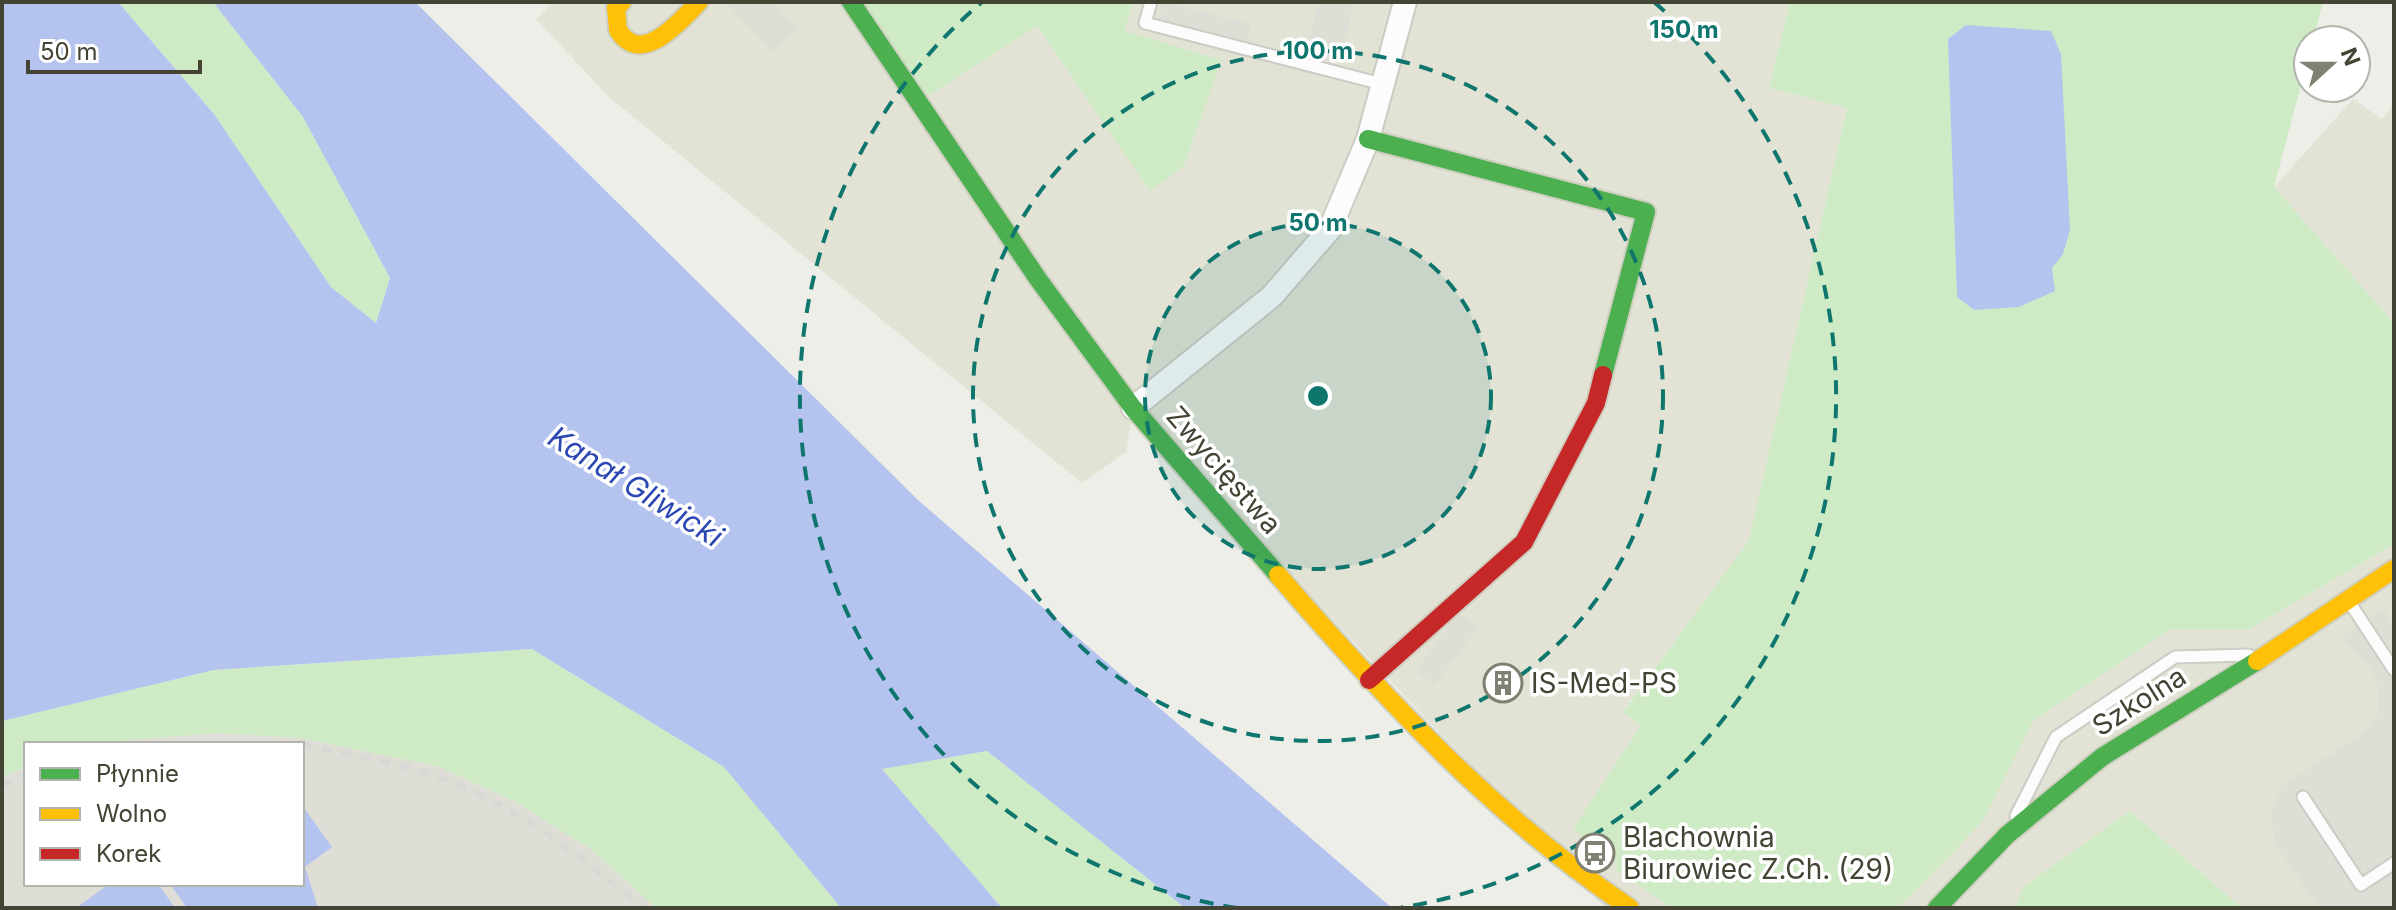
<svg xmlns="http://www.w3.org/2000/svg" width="2396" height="910" font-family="Inter,sans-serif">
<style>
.residential{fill:#e2e3d5}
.industrial{fill:#deded6}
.green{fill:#cfebc6}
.parking{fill:#deded7}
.water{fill:#b5c3ef}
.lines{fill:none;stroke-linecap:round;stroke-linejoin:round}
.lane-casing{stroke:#ccccc5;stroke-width:15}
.street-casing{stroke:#ccccc5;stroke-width:26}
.fast-casing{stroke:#cecfc0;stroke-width:22}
.slow-casing{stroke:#cecfc0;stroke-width:22}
.jam-casing{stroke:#cecfc0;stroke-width:22}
.lane{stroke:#fcfcfc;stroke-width:11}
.street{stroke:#fcfcfc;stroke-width:22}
.fast{stroke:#4caf50;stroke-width:18}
.slow{stroke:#ffc107;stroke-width:18}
.jam{stroke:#c62828;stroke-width:18}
.rail{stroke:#d8d8d7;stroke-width:6;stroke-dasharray:10 10;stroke-linecap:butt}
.ring{fill:none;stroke:#0f766e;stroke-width:4;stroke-dasharray:14 10}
.labels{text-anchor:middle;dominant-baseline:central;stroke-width:7;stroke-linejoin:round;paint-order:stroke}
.street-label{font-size:28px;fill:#444434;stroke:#fff}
.poi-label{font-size:28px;fill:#444434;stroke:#fff;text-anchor:start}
.water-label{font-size:30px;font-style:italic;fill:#2b47b3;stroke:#fff}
.centre{fill:#0f766e;stroke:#fff;stroke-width:4}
.ring-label{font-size:24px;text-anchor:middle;font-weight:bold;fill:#0f766e;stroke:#fff;stroke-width:7;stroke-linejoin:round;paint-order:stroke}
</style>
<rect width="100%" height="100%" fill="#eeeee8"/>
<!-- residential -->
<g class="residential">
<path d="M553 2H851L917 102 1037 26 1124 31 1132 2H1790L1769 88 1847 108 1749 541 1623 711 1641 725 1574 829 1618 864 1615 868 1671 908H1605L1133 409 1126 452 1082 483 609 97 536 19Z"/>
<path d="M2353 99 2382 119 2394 104V323L2274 187Z"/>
<path d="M2394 544V908H2242L2130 811 2023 887 2015 908H1894L1907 900 1981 822 2033 721 2169 630 2250 629Z"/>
</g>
<!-- industrial -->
<path class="industrial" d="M157 727 373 740 571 796 680 908H2V767L26 758V884H302V744H76Z"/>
<!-- green -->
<g class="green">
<path d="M118 2H213L303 117 390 278 376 323 331 287 214 114Z"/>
<path d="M851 2H1132L1125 31 1221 60 1184 166 1150 191 1037 26 917 103Z"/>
<path d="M1790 2H2323L2313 40H2308V59L2274 187 2394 323V544L2250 629 2169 630 2033 721 1982 822 1907 900 1894 908H1671L1614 868 1617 863 1573 829 1641 725 1623 712 1749 540 1847 108 1769 88Z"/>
<path d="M532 649 724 767 841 908H656L592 850 514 801 437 766 300 738 218 733 129 740 111 744H26V767L2 777V721L214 670Z"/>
<path d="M987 751 1185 908H1002L882 769Z"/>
<path d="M2130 811 2242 908H2015L2023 887Z"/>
</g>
<!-- parking -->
<g class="parking">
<path d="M725 2H773L798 28 773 52Z"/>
<path d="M1163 2 1251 24 1247 43 1159 21Z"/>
<path d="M1319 2H1354L1338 64 1304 54Z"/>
<path d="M2383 608 2394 627V908H2319L2274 842 2271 811 2282 785 2363 734 2379 712 2376 678 2363 658 2340 639Z"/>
<path d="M1456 616H1466L1478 628 1434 685 1415 671Z"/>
</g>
<!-- water -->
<g class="water">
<path d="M2 2H118L214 114 331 287 376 323 390 278 303 117 213 2H415L919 501 1392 908H1185L987 751 882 769 1002 908H841L724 767 532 649 214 670 2 721Z"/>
<path d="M1966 25 2051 31 2061 54 2070 230 2063 254 2052 268 2055 291 2019 307 1974 310 1957 297 1948 39Z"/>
<path d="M302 805 332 847 305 867 318 908H187L170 884H302Z"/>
<path d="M109 884H158L175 908H76Z"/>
</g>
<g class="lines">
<defs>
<g id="lane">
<path d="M1151 2 1145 23 1382 84"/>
<path d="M2348 600 2394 670"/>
<path d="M2303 797 2361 885 2394 863"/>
<path d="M2016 816 2056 737 2175 657 2249 655"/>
</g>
<path id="street" d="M1133 408 1272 296 1330 229 1368 139 1405 2"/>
<g id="fast">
<path d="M851 2 1038 279 1133 408 1278 575"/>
<path d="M1368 139 1646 212 1603 375"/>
<path d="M1937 908 2007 835 2102 757 2257 661"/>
</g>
<g id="slow">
<path d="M622 2 616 8 618 30C641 68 680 21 699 2"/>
<path d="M1278 575C1384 698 1495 817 1630 908"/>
<path d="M2257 661 2394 569"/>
</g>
<path id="jam" d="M1369 680 1524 542 1596 403 1603 375"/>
</defs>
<!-- lane casing -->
<use href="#lane" class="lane-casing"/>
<!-- street casing -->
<use href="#street" class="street-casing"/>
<!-- fast casing -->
<use href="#fast" class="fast-casing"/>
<!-- slow casing -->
<use href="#slow" class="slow-casing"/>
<!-- jam casing -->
<use href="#jam" class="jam-casing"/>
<!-- lane -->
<use href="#lane" class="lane"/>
<!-- street -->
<use href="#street" class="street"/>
<!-- fast -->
<use href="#fast" class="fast"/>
<!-- slow -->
<use href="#slow" class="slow"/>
<!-- jam -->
<use href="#jam" class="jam"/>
<!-- rail -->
<g class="rail">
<path d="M194 744H281"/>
<path d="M302 745C346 753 391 761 433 775 511 801 581 856 643 908"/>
<path d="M2 785 26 775"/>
</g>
</g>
<!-- distance rings -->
<circle cx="1318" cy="396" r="173" fill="#0f766e" fill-opacity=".12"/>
<g class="ring">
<circle cx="1318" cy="396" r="173"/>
<circle cx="1318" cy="396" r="345"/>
<path d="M1237 908A518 518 0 0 1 982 2M1654 2A518 518 0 0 1 1399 908"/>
</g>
<!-- icons -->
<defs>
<symbol id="building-ring" viewBox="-11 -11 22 22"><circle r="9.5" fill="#fff" stroke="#808073" stroke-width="1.5"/><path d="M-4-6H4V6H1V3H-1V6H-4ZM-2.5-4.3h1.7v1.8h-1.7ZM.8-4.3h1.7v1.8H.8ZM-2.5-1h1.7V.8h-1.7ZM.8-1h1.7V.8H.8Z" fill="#808073"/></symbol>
<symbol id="bus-ring" viewBox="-11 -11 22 22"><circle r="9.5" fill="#fff" stroke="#808073" stroke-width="1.5"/><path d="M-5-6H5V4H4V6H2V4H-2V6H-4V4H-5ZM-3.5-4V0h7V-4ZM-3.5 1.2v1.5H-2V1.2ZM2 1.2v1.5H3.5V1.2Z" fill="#808073"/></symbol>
</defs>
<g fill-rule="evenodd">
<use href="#building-ring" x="1481" y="661" width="44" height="44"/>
<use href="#bus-ring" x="1573" y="831" width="44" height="44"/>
</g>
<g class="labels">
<!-- street labels -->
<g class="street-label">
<text transform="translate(1224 470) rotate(49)">Zwycięstwa</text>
<text transform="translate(2139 701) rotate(-32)">Szkolna</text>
</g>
<!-- poi labels -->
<g class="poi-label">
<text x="1531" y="683">IS-Med-PS</text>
<text x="1623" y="837">Blachownia<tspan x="1623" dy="32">Biurowiec Z.Ch. (29)</tspan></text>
</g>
<!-- water labels -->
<g class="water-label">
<text transform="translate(636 486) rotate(32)">Kanał Gliwicki</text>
</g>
</g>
<circle cx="1318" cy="396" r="12" class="centre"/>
<g class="ring-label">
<text x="1684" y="38">150 m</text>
<text x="1318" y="59">100 m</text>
<text x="1318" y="231">50 m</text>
</g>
<!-- border -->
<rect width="2396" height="910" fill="none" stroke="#444434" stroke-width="8"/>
<!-- legend -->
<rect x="24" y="742" width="280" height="144" fill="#ffffff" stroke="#b4b4ae" stroke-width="2"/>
<rect x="40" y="768" width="40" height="12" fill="#4caf50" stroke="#b4b4ae" stroke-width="2"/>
<text x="96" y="782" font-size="24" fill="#444434">Płynnie</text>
<rect x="40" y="808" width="40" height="12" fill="#ffc107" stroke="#b4b4ae" stroke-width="2"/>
<text x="96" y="822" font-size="24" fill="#444434">Wolno</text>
<rect x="40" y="848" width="40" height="12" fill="#c62828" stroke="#b4b4ae" stroke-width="2"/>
<text x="96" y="862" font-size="24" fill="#444434">Korek</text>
<!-- north arrow -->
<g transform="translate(2332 64) rotate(69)"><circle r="38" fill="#ffffff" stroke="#b4b4ae" stroke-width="2"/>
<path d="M0-6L14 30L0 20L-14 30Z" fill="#808073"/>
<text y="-12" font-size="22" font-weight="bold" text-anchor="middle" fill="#444434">N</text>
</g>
<!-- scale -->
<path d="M28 60v12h172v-12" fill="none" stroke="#444434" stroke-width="4"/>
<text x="40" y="60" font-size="24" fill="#444434" stroke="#ffffff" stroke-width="6" paint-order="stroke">50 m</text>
</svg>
